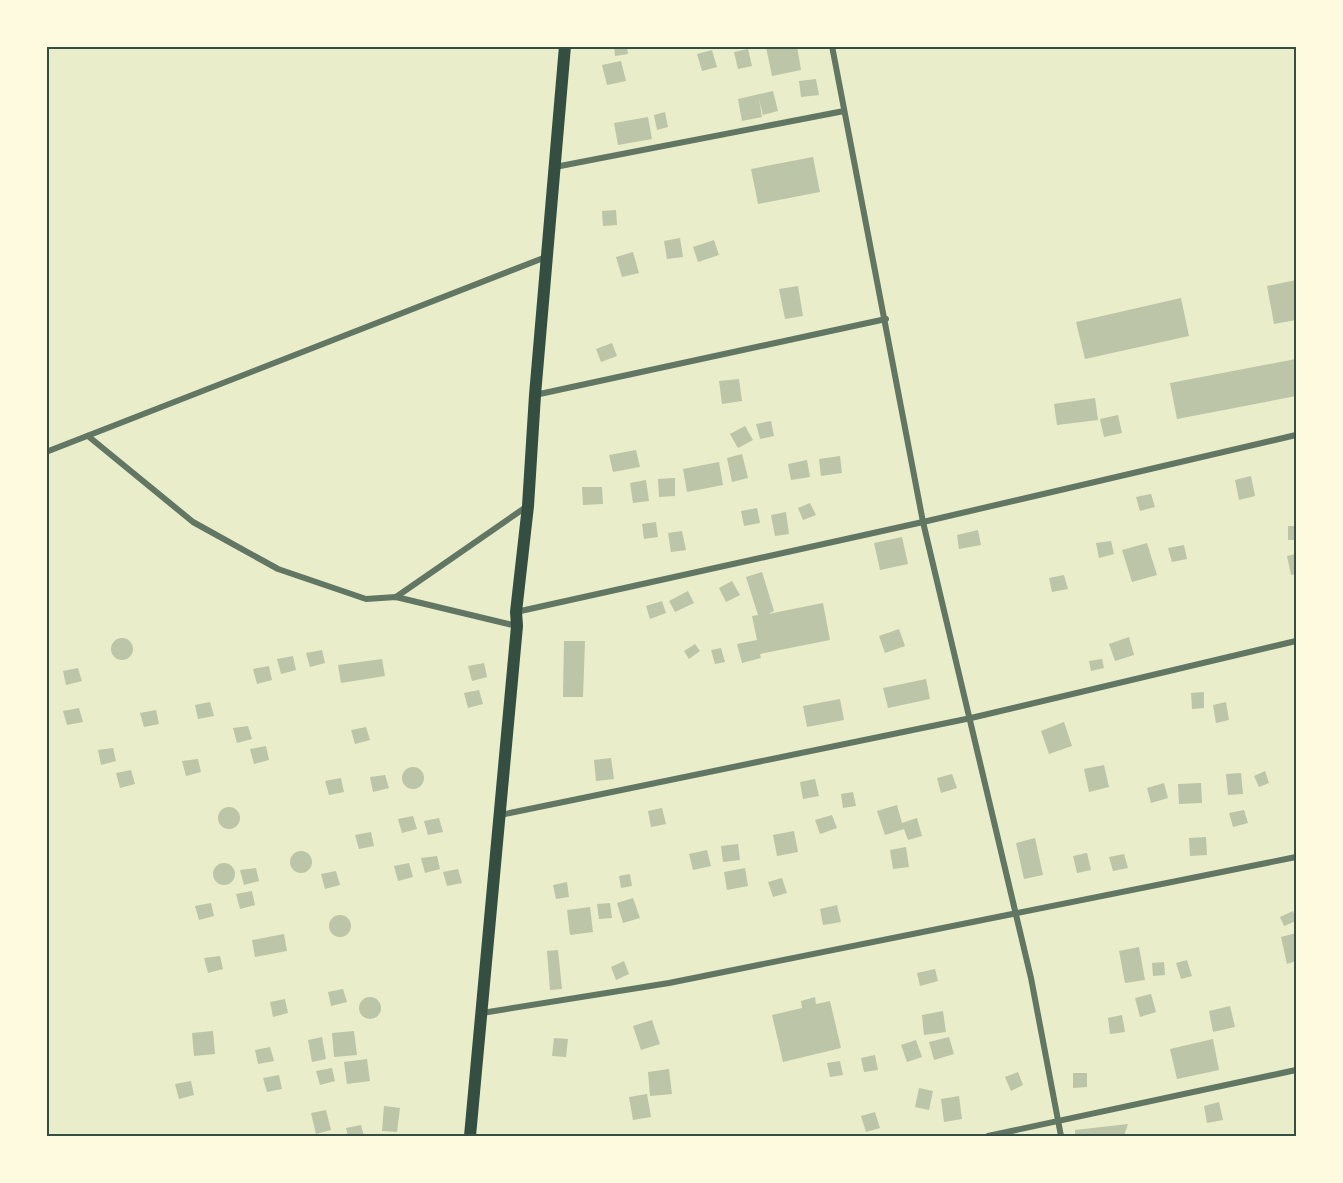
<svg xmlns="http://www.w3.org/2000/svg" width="1343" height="1183" font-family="'Titillium Web',sans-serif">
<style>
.building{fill:#bcc5a7}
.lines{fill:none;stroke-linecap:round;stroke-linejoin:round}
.minor{stroke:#617663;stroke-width:6}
.secondary{stroke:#344e41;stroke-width:12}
.neatline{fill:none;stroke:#344e41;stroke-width:2}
</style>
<rect width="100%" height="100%" fill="#e9edc9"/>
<!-- building -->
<g class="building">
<path d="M614 46H627L628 54 615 56Z"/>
<path d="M797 46 801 70 772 76 766 47Z"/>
<path d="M748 49 752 66 738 69 734 52Z"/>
<path d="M712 50 717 67 702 71 697 54Z"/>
<path d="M621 61 626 81 607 85 602 65Z"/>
<path d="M816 79 819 95 801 97 799 81Z"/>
<path d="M773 91 778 111 763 115 759 99 762 117 742 121 738 99Z"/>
<path d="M665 112 668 127 657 130 654 115Z"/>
<path d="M648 117 652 139 618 145 614 123Z"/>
<path d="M813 157 820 192 758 204 751 169Z"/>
<path d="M616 210 617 225 603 226 602 211Z"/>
<path d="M680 238 683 257 667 259 664 241Z"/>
<path d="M714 240 719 255 698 262 693 247Z"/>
<path d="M633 252 639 273 622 277 616 257Z"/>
<path d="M1296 280V320L1274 324 1267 286Z"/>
<path d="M798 286 803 316 785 319 779 289Z"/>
<path d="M1181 298 1189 336 1085 359 1076 322Z"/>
<path d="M612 343 617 356 601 362 596 349Z"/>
<path d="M1296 359V396L1177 419 1170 383Z"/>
<path d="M739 379 742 401 722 404 719 381Z"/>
<path d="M1095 398 1098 420 1057 425 1054 404Z"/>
<path d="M1118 415 1122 433 1104 437 1100 419Z"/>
<path d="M771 421 774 436 760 439 756 424Z"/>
<path d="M745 426 753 440 738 448 730 434Z"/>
<path d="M636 450 640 467 613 472 609 455Z"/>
<path d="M742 454 748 478 732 482 727 458Z"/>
<path d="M840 456 842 473 821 476 819 459Z"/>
<path d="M807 460 810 477 791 480 788 464Z"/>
<path d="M719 462 723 485 687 492 683 469Z"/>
<path d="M1251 476 1255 496 1239 500 1235 480Z"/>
<path d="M675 478V496L659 497 658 479Z"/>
<path d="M646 480 649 501 633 503 630 483Z"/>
<path d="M582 487H602L603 504 583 505Z"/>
<path d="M1151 494 1155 507 1140 511 1136 497Z"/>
<path d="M810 503 816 515 803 520 798 508Z"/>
<path d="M757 508 760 523 744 526 741 511Z"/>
<path d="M786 512 789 534 775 536 771 515Z"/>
<path d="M656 522 658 537 644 539 642 524Z"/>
<rect x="1288" y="526" width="8" height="14"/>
<path d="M978 530 981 545 959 549 957 535Z"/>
<path d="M682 531 686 550 671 552 668 533Z"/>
<path d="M902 537 908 564 880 570 874 543Z"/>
<path d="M1111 541 1114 554 1099 558 1096 543Z"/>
<path d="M1147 543 1157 575 1132 582 1122 550Z"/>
<path d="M1184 545 1187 559 1172 562 1168 548Z"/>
<path d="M1296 554V574L1291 575 1287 556Z"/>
<path d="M762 572 774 611 768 614 823 603 830 640 760 654 761 658 742 663 737 644 757 640 752 616 758 615 746 577Z"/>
<path d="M1064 575 1068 589 1052 592 1049 578Z"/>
<path d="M732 581 740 595 726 602 719 588Z"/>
<path d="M688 591 694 603 675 612 669 601Z"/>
<path d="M662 601 666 613 650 619 646 606Z"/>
<path d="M899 629 905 646 885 653 879 636Z"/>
<path d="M1129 637 1134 655 1115 661 1109 644Z"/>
<circle cx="122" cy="649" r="11"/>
<path d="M564 641H585L583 697H563Z"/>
<path d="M695 644 700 651 689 659 684 651Z"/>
<path d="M721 648 725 662 715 664 711 650Z"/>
<path d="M322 650 325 663 310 667 306 653Z"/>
<path d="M293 656 296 670 281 674 277 659Z"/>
<path d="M382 659 385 676 341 683 338 665Z"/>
<path d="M1102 659 1104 668 1091 671 1089 661Z"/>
<path d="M484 663 487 677 472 681 468 666Z"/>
<path d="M269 666 272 680 257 684 253 669Z"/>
<path d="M78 668 82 681 66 685 63 671Z"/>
<path d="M926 679 930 699 888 708 883 688Z"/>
<path d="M479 690 483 704 468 708 464 693Z"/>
<path d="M1204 692V708L1192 709 1191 693Z"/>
<path d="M840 699 844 720 807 727 803 706Z"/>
<path d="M210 702 214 716 198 719 195 705Z"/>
<path d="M1226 702 1229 720 1216 723 1213 705Z"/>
<path d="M79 708 83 722 67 725 63 711Z"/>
<path d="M156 710 159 724 144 727 140 713Z"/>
<path d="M1064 722 1072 746 1049 754 1041 731Z"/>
<path d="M248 726 252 739 237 743 233 728Z"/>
<path d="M366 727 370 740 355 744 351 730Z"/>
<path d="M266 746 269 760 254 764 250 749Z"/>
<path d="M113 748 116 761 101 765 98 750Z"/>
<path d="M611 758 614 779 596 781 594 760Z"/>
<path d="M198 759 201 772 186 776 182 761Z"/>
<path d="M1104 765 1109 787 1089 792 1084 769Z"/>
<circle cx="413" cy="778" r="11"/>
<path d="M131 770 135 784 120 788 116 773Z"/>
<path d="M1265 771 1269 783 1259 787 1254 776Z"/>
<path d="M1241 773 1243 794 1228 795 1226 774Z"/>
<path d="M952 774 957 788 941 793 937 778Z"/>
<path d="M385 775 389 788 373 792 370 777Z"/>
<path d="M341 778 344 792 329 795 325 781Z"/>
<path d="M815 779 819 796 803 799 800 782Z"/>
<path d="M1164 783 1168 798 1151 803 1147 788Z"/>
<path d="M1201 783 1202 803 1179 804 1178 784Z"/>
<path d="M853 792 856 806 843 808 841 794Z"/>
<path d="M897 805 902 823 917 818 922 836 908 840 904 829 885 835 877 811Z"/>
<circle cx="229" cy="818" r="11"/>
<path d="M662 808 666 824 651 827 648 811Z"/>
<path d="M1244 810 1248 823 1233 827 1229 813Z"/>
<path d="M832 815 837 828 820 834 815 820Z"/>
<path d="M413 816 417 829 402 833 398 819Z"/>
<path d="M439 818 443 832 428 835 424 821Z"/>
<path d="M794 831 798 852 777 856 773 835Z"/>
<path d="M371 832 374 846 359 849 355 835Z"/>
<path d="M1206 837 1207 855 1190 856 1189 838Z"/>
<path d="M1035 838 1043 875 1024 879 1016 843Z"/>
<path d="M738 844 740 860 723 862 721 846Z"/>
<path d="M906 847 909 867 893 869 890 850Z"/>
<path d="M707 850 711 866 693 870 689 854Z"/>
<circle cx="301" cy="862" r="11"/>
<path d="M1087 853 1091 870 1077 873 1073 856Z"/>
<path d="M1124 854 1128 868 1113 871 1109 857Z"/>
<path d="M437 856 440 869 425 873 421 858Z"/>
<path d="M409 863 413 877 398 881 394 866Z"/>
<circle cx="224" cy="874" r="11"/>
<path d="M256 868 259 881 244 885 240 870Z"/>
<path d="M745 868 748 886 727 890 724 872Z"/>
<path d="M458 869 462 883 447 886 443 872Z"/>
<path d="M336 871 340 885 325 889 321 874Z"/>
<path d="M630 874 632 886 621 888 619 876Z"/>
<path d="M782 878 787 893 773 897 768 882Z"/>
<path d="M567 882 569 897 556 899 553 885Z"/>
<path d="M252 891 255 905 240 909 236 894Z"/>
<path d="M633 898 640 918 623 923 617 903Z"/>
<path d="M211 903 214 916 199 920 195 906Z"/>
<path d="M610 903 612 918 599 919 597 904Z"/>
<path d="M837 905 841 922 823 925 820 909Z"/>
<path d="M590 907 593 932 570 935 567 910Z"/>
<path d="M1293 911 1296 921 1284 926 1280 917Z"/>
<circle cx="340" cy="926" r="11"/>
<path d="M1296 933V961L1287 964 1281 937Z"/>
<path d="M284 934 287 951 255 957 252 940Z"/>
<path d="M1139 947 1145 980 1125 983 1119 951Z"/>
<path d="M558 950 562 989 550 990 547 951Z"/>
<path d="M220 956 223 969 208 973 204 958Z"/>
<path d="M1187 960 1192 976 1181 979 1176 963Z"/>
<path d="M624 961 629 974 616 980 611 967Z"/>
<path d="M1164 962 1165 975 1153 976 1152 963Z"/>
<path d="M935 969 938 981 920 986 917 973Z"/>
<path d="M343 989 347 1002 331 1006 328 992Z"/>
<path d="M1151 994 1156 1012 1140 1017 1135 998Z"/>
<path d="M815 997 816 1004 830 1001 841 1048 783 1062 772 1015 802 1008 801 1001Z"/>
<circle cx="370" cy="1008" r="11"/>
<path d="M285 999 288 1013 273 1017 270 1002Z"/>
<path d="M1230 1006 1235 1027 1213 1032 1209 1011Z"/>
<path d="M943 1011 946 1032 924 1035 922 1015Z"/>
<path d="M1122 1015 1125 1032 1110 1034 1108 1018Z"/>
<path d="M652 1020 660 1044 641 1050 633 1026Z"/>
<path d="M213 1031 215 1054 194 1056 192 1033Z"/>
<path d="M354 1031 357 1055 334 1057 332 1033Z"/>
<path d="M322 1037 326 1059 312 1062 308 1040Z"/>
<path d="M949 1037 954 1054 934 1060 929 1042Z"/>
<path d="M554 1038 568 1039 566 1057 552 1056Z"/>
<path d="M1213 1039 1219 1070 1177 1079 1170 1049Z"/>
<path d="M916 1040 922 1057 907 1062 901 1045Z"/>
<path d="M270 1047 274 1061 258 1064 255 1050Z"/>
<path d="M875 1055 878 1070 864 1072 861 1058Z"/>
<path d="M367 1059 370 1081 347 1084 344 1062Z"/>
<path d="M840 1061 843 1075 830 1077 827 1063Z"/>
<path d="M332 1068 335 1081 320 1085 316 1071Z"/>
<path d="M669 1069 672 1094 650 1096 648 1072Z"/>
<path d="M1018 1072 1023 1085 1011 1091 1005 1077Z"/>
<path d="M1073 1073H1087V1087L1073 1088Z"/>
<path d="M279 1075 282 1089 267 1092 263 1078Z"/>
<path d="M191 1081 194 1095 179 1099 175 1084Z"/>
<path d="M919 1088 933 1091 929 1110 915 1107Z"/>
<path d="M647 1094 651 1117 633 1120 629 1097Z"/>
<path d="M959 1096 962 1119 944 1122 941 1099Z"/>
<path d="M1219 1102 1223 1120 1207 1123 1204 1106Z"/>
<path d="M384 1106 400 1108 397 1132 382 1131Z"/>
<path d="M326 1110 331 1130 316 1134 311 1113Z"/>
<path d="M875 1112 880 1128 866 1132 861 1116Z"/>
<path d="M1128 1124 1124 1136H1075V1130Z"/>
<path d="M361 1125 364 1136H348L346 1128Z"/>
</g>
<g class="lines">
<!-- minor -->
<g class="minor">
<path d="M832 46 923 522 1031 978 1061 1136"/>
<path d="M555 167 844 111"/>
<path d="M535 395 886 319"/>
<path d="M88 436 193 522 278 569 366 599 396 597 517 626"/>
<path d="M46 452 546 257"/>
<path d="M396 597 526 507"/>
<path d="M516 612 923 522 1296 435"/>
<path d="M500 815 971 718 1296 641"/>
<path d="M482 1013 669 983 1296 857"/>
<path d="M988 1136 1296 1070"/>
</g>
<!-- secondary -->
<path class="secondary" d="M470 1136 517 626 516 612 528 506 535 395 565 46"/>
</g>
<!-- border -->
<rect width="1343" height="1183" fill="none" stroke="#fefae0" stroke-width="96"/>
<rect x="48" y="48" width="1247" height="1087" class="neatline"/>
</svg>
